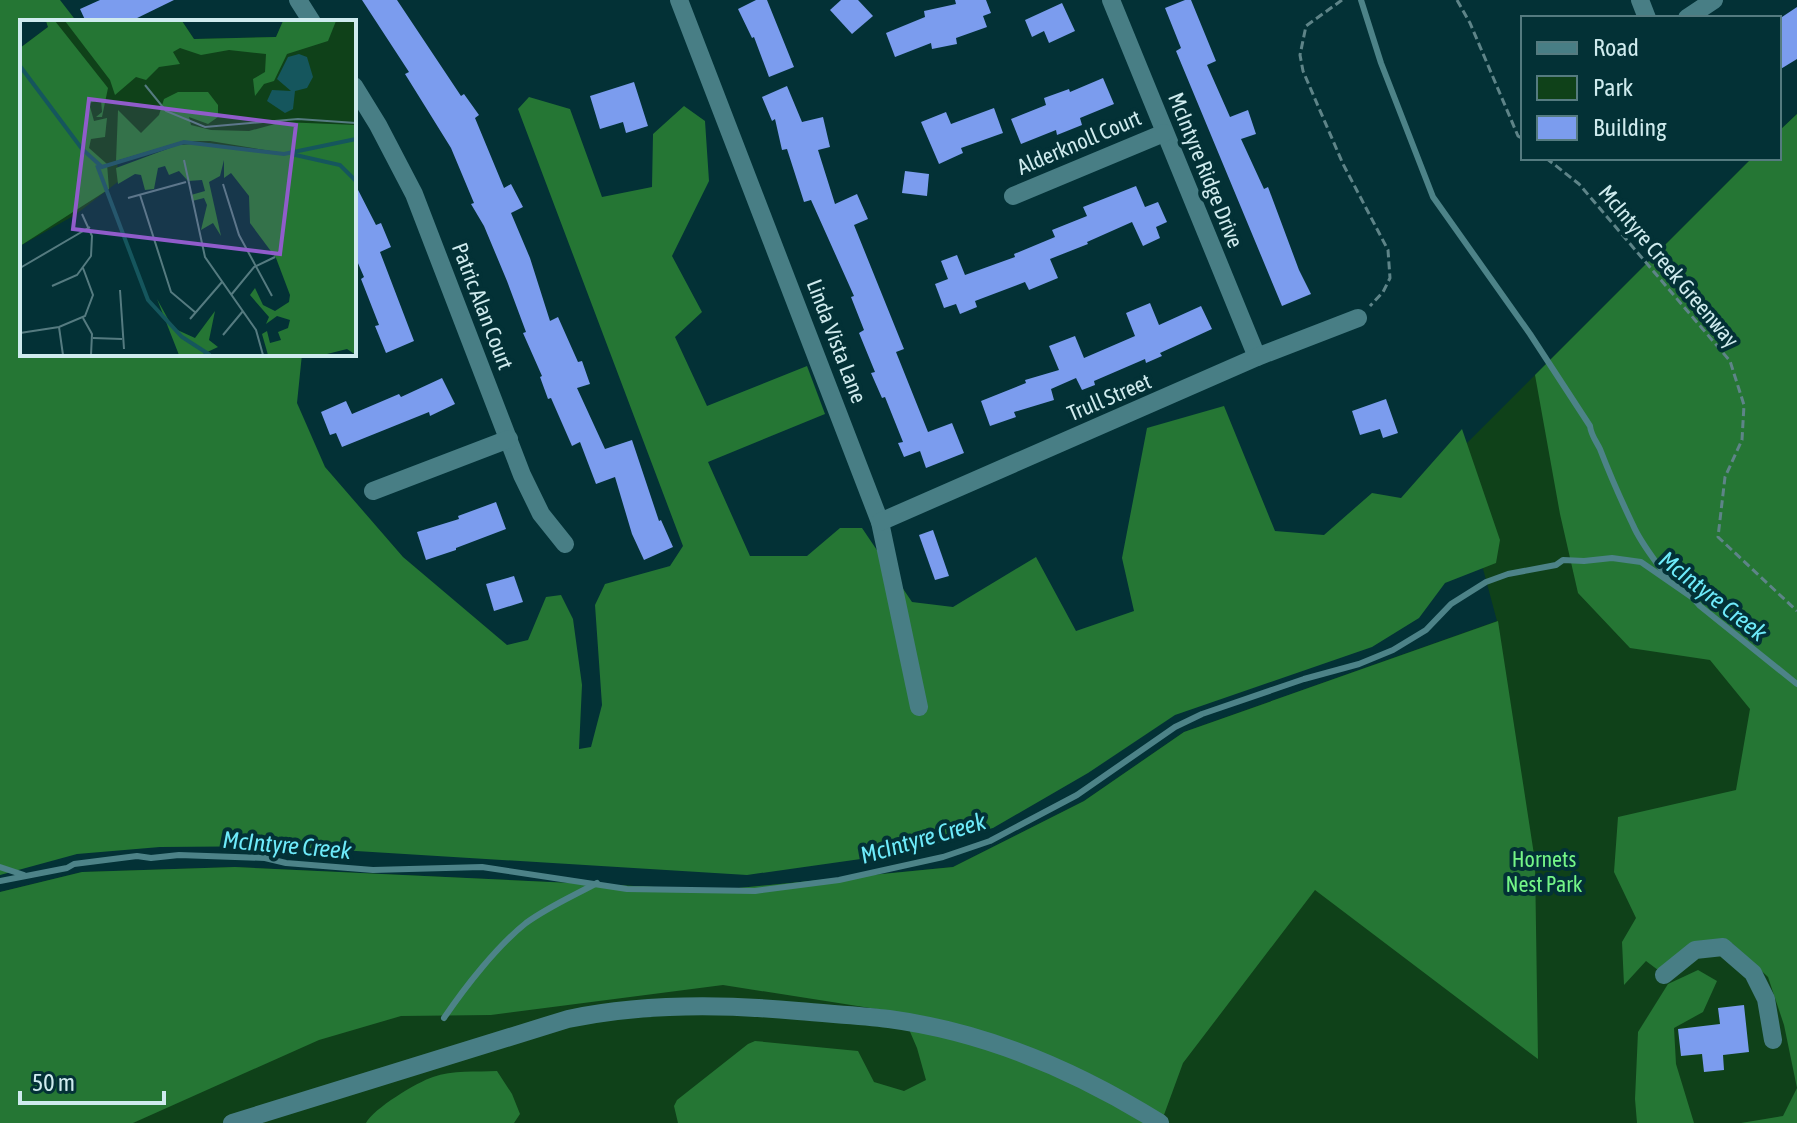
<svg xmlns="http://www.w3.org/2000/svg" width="1797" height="1123" font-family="'Asap Condensed',sans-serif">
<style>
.green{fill:#0f4119}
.forest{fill:#257634}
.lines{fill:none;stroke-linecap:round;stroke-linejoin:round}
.stream{stroke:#4d8388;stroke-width:6}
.building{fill:#7b9cee}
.path{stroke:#5e8488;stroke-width:3;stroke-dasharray:8 4;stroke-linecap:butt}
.minor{stroke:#487e85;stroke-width:18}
.labels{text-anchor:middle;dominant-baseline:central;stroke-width:8;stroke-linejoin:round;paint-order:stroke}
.street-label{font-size:22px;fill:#cfebee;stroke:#033136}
.park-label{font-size:22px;fill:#74f587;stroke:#033136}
.water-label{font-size:24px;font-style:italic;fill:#6eebfb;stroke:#033136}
.inset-river{fill:none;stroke:#15565d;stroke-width:4}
.inset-road{fill:none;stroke:#557b80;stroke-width:2}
.view{fill:#905ccb;fill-opacity:0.15;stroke:#905ccb;stroke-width:4}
.inset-edge{fill:none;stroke:#cfebee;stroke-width:4}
</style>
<rect width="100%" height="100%" fill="#033136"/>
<!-- green -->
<path class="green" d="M1797 114V1123H0V892L82 872 235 867 718 890 953 867 1084 801 1184 732 1497 621 1453 457 1752 158H1779V131Z"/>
<!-- forest -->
<g class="forest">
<path d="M0 0H60L77 22H22V354H302L297 403 325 467 403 557 507 645 528 640 546 597 561 595 573 619 582 685 579 749 591 747 602 705 595 605 605 584 670 566 683 546 518 109 529 97 570 109 602 197 652 187 653 134 684 106 705 121 709 181 672 256 702 312 675 337 707 406 807 366 825 414 708 462 750 556H807L840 528H862L912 602 953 607 1036 557 1076 631 1134 611 1122 558 1147 428 1224 406 1275 531 1324 535 1372 493 1401 498 1462 429 1500 540 1496 563 1445 583 1419 618 1372 647 1175 715 1088 773 993 828 896 854 747 875 275 846 160 847 77 854 0 875Z"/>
<path d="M1797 114V1123H1741L1783 1116 1797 1088 1784 1025 1768 977 1732 943 1693 944 1658 970 1646 961 1624 985 1622 942 1636 918 1614 872 1618 817 1736 790 1750 709 1710 660 1630 648 1578 593 1560 514 1535 375 1752 158H1779V131Z"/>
<path d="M1498 621 1535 861 1538 1059 1315 890 1183 1063 1161 1123H678L674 1106 677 1100 748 1044 755 1041 858 1051 874 1082 904 1091 926 1080 917 1048 902 1013 723 985 491 1015 401 1016 319 1040 133 1123H0V892L82 872 235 867 718 890 953 867 1084 801 1184 732Z"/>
<path d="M1698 970 1717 981 1703 1012 1674 1028 1676 1064 1694 1123H1637L1635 1099 1638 1032 1668 984Z"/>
<path d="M497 1071 512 1094 520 1114 514 1123H366C373 1109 417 1082 433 1077 452 1070 477 1072 497 1071Z"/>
</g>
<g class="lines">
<!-- stream -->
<g class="stream">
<path d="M1361 0 1381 63 1433 197 1530 334 1590 426C1591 435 1596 441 1600 449 1610 475 1621 500 1633 525 1641 544 1656 561 1668 579"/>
<path d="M0 867 24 875"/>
<path d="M0 881 67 868 74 864 137 856 151 858 179 855 265 858 286 863 373 870 482 867 627 889 755 891 839 880 943 857 990 841 1077 795 1175 727 1202 714 1304 679 1359 664 1393 650 1426 630 1451 604 1486 582 1508 574 1556 565 1563 560 1584 561 1612 558 1641 562 1693 598 1700 606 1797 684"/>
<path d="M444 1018C465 987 497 946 526 923 548 907 573 896 597 883"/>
</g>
</g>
<!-- building -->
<g class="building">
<path d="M100 0H174L129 22H86L80 9Z"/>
<path d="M362 0H397L461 96 464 94 479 115 475 118 504 188 511 184 523 207 511 213 530 258 550 321 558 317 578 362 582 361 590 384 577 388 605 449 632 440 659 521 661 520 673 547 644 560 632 534 615 477 596 484 580 442 572 446 551 398 548 399 540 377 542 376 523 333 526 332 507 281 484 226 471 204 474 203 451 148 405 74 409 72Z"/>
<path d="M756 0H767L794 67 769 77 754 37 752 38 738 9Z"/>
<path d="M841 0H858L873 16 852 34 830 10Z"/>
<path d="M955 0H986L991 13 983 16 987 27 956 38 957 44 932 49 931 43 895 57 886 33 925 17 924 11 956 4Z"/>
<path d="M1185 0H1191L1216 61 1207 65 1230 117 1248 110 1256 134 1241 139 1264 189 1268 187 1299 270 1311 294 1282 306 1176 51 1181 48 1165 8Z"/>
<path d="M1062 3 1075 31 1049 43 1044 31 1032 37 1025 20Z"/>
<path d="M1797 7V59L1779 70V19Z"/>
<path d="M1103 78 1114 104 1080 118 1082 125 1057 135 1056 130 1021 144 1011 119 1046 105 1044 98 1069 89 1070 92Z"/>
<path d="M634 82 648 126 626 133 623 122 600 129 590 96Z"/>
<path d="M787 86 802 122 823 117 830 147 818 150 835 204 857 194 868 219 854 225 904 349 896 352 928 432 952 423 964 453 926 468 920 451 904 457 898 443 903 442 885 397 882 398 871 373 875 372 859 333 864 330 851 297 854 296 811 200 804 202 787 149 782 150 775 119 772 121 762 97Z"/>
<path d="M994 108 1003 133 961 148 963 153 939 164 921 122 946 112 951 124Z"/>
<path d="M905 171 929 174 927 196 902 193Z"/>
<path d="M354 182 376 225 381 223 391 247 380 252 414 341 386 353 375 326 379 325 361 279 364 277 354 254Z"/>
<path d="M1136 186 1145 207 1158 202 1167 222 1156 227 1160 238 1143 246 1132 222 1087 242 1088 244 1050 259 1058 278 1029 290 1025 282 975 301 977 307 960 314 956 304 944 308 935 284 948 279 941 261 957 255 965 275 1015 257 1014 254 1055 237 1052 230 1087 216 1083 207Z"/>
<path d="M1150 303 1159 325 1201 306 1212 329 1160 353 1162 356 1146 363 1145 359 1094 381 1095 385 1082 390 1076 378 1051 389 1054 400 1014 412 1016 417 990 426 981 401 1026 383 1025 380 1059 370 1049 346 1075 336 1084 358 1135 336 1126 313Z"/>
<path d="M442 378 455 404 430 416 429 412 342 447 336 433 330 435 321 412 346 401 352 414 399 394 401 397Z"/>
<path d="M1386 399 1398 433 1383 438 1380 429 1360 435 1352 411Z"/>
<path d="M496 502 506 529 456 548V550L426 560 417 532 459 519 458 516Z"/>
<path d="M933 530 949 576 935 580 919 535Z"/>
<path d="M514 576 523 602 494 611 486 584Z"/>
<path d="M1744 1005 1749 1052 1723 1055 1724 1070 1704 1072 1702 1054 1681 1056 1678 1029 1720 1024 1718 1008Z"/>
</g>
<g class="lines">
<!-- path -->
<g class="path">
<path d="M1342 0 1306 26 1300 55 1303 71 1343 164 1388 250 1390 278 1383 292 1370 306"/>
<path d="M1457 0 1470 23 1518 136 1523 139"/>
<path d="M1546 158 1579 184 1730 361 1744 405 1742 440 1725 477 1718 537 1797 611"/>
</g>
<!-- minor -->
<g class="minor">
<path d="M298 0 312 22"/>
<path d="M679 0 880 522 919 707"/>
<path d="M1111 0 1257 357"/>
<path d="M1640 0 1647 18"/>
<path d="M1687 18 1714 0"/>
<path d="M354 86 378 125 414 194 522 475 541 514 565 544"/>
<path d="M1013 196 1164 133"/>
<path d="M373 491 509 439"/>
<path d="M880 522 1257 357 1358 318"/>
<path d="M1664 975 1695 950 1723 947 1753 973 1766 999 1773 1040"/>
<path d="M232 1123 568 1019C644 1003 722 1004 798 1011 829 1014 859 1015 889 1019 987 1032 1077 1071 1160 1123"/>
</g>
</g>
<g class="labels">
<!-- street labels -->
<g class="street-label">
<text transform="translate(1079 142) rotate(-23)">Alderknoll Court</text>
<text transform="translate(1206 170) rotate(68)">McIntyre Ridge Drive</text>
<text transform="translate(1669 266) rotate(50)">McIntyre Creek Greenway</text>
<text transform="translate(483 306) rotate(69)">Patric Alan Court</text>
<text transform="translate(837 341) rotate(69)">Linda Vista Lane</text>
<text transform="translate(1109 397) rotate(-23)">Trull Street</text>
</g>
<!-- park labels -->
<g class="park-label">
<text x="1544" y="859">Hornets<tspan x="1544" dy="25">Nest Park</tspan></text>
</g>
<!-- water labels -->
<g class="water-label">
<text transform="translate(1713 596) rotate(38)">McIntyre Creek</text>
<text transform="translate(923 838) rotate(-16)">McIntyre Creek</text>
<text transform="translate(287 845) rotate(5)">McIntyre Creek</text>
</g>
</g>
<!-- overview -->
<g transform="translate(20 20)">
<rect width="336" height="336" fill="#033136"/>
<path d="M26 1H162L174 19 256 17 263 1H336V118L263 133 163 121 97 141 99 161 55 195 0 226V28L28 7Z" fill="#0f4119"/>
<path d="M26 1H35L88 68 82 97H76L82 92 81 80 69 83 74 101 87 98 85 117 71 119 69 128 87 144 89 169 0 226V28L28 7ZM45 1H162L174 19 256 17 263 1H316L308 21 267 34 254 61 244 64 235 76 233 59 245 52 246 34 209 30 181 35 160 28 153 32 160 44 139 47 126 60 116 57 95 75 90 60ZM158 72H188L198 85V97L188 104 169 97 171 105 191 110 229 111 262 102 336 105V118L282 131 336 120V335L327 329 303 335H248L242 314 247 311 250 323 261 320 258 312 268 308 270 300 257 296 246 304 249 297 230 275 235 268 243 285 255 291 269 282 270 275 256 238 230 203 229 176 211 153 204 158V140L200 156 189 162 201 216 193 203 181 210 187 185 184 178 172 181 171 175 185 171 182 160 168 161 159 151 149 155 145 146 138 148 134 169 125 170 121 155 115 154 98 164 96 148 158 125 187 123 254 134 281 131 263 133 190 121H163L96 141 98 90 121 113 139 95 144 79ZM137 279 153 308 175 318 195 291 189 320 198 327 181 335H159Z" fill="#257634"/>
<path d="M279 34 287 37 293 57 287 68 275 71 273 89 265 93 247 81 252 70 271 71 257 59 268 37Z" fill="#15565d"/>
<path class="inset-river" d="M0 46 62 129 82 147 164 122 264 134 336 119M271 134 320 145 336 161M77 145 128 280 162 317 190 335"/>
<path class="inset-road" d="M125 65 146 91 185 107 278 99 336 103M164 140 185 237 236 310 243 335M203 164 219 215 252 276M120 175 151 272 176 293M108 178 166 162M0 248 70 207M32 266 57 255 71 236 72 216 62 194M100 270 104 329M211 275 234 247 255 237M63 298 72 314 71 335M170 299 202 262M39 307 43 335M0 313 39 307 65 296 73 275 63 248M203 315 223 291M73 318 102 319"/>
<path class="view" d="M69 79 276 105 260 234 53 209Z"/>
<rect width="336" height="336" class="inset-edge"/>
</g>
<!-- legend -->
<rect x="1521" y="16" width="260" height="144" fill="#033136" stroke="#557b80" stroke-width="2"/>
<rect x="1537" y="42" width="40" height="12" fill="#487e85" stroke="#557b80" stroke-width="2"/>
<text x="1593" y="56" font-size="24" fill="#cfebee">Road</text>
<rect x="1537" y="76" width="40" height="24" fill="#0f4119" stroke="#557b80" stroke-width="2"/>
<text x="1593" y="96" font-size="24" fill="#cfebee">Park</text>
<rect x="1537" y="116" width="40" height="24" fill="#7b9cee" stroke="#557b80" stroke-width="2"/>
<text x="1593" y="136" font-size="24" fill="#cfebee">Building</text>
<!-- scale -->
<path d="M20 1091v12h144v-12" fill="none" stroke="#cfebee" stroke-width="4"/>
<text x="32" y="1091" font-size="24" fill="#cfebee" stroke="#033136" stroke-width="6" paint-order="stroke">50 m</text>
</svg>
